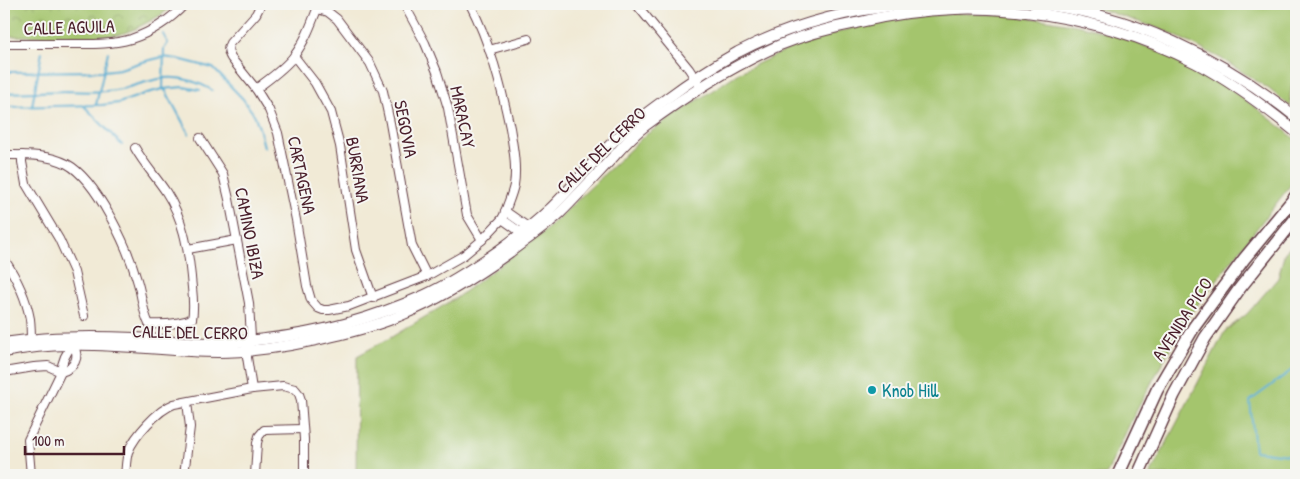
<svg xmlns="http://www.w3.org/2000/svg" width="1300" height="479" font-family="'Patrick Hand',sans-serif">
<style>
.green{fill:#a4c56d;stroke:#77724c}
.park{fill:url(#park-crowns);stroke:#77724c}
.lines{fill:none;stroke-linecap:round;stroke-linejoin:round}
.stream{stroke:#56add3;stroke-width:2}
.minor-casing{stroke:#633d45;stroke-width:10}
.major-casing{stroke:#633d45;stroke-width:12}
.highway-casing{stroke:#633d45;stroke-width:14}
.minor{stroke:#fff;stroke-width:8}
.major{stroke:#fff;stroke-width:10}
.highway{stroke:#fff;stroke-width:11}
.culture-dot{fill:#0f9aa8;stroke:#f6f6f2;stroke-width:2}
.labels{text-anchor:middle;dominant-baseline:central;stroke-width:4;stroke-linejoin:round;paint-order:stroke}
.street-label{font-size:18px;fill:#4a1f2b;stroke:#f6f6f2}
.culture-label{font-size:18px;fill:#0d838f;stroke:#f6f6f2;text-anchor:start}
</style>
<defs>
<pattern id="park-crowns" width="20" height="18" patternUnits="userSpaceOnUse" patternTransform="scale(1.25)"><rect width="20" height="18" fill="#a4c56d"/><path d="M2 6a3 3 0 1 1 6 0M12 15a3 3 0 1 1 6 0" fill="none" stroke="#889f5a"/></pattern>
</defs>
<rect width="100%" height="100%" fill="#f6f6f2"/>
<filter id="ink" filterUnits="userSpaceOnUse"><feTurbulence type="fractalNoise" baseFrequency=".02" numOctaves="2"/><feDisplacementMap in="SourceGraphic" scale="10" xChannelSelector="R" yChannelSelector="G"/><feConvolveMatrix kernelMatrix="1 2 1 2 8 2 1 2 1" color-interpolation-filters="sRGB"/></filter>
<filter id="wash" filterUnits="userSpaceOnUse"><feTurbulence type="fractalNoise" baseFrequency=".0096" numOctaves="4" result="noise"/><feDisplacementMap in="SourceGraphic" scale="20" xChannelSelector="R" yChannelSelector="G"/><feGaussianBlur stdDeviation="1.12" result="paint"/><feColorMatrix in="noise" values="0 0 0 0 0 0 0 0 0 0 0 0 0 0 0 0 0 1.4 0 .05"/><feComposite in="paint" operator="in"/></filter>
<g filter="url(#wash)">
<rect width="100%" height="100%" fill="#f1ead6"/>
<!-- green -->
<g class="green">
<path d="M760 4H786L764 12Z"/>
<path d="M1073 4H1295L1293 78 1290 96 1291 107 1269 89 1222 59 1166 31 1106 11Z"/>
<path d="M953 13C996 14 1039 17 1081 26 1132 38 1183 60 1228 87 1237 93 1246 101 1255 107 1269 118 1283 128 1296 140V178L1185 321 1132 419 1106 475H356L357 356 390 338 456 298 544 232 644 136 740 72 789 49 845 30 881 21Z"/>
<path d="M1296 242V475H1150L1161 453 1225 331 1247 314 1278 278 1285 252Z"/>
</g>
<!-- park -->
<path class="park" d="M4 4H176L161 15 135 29 121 34 103 37 4 36Z"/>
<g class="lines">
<!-- stream -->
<g class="stream">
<path d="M163 34 168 43 164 49 163 89 165 90 167 93 189 134"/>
<path d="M4 72 104 71 120 69 142 62 163 57 178 59 213 68 243 99 255 116 260 131 264 147"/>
<path d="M4 93 67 91C82 92 106 92 121 89 134 86 147 81 159 79 178 75 196 81 212 90"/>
<path d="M96 105 108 52"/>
<path d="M32 106 42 52"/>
<path d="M84 106 122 145"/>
<path d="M4 107 102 105 119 103 147 93 163 89 183 87 200 90"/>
<path d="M1296 367 1250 401 1255 451 1296 456"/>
</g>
</g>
</g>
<g filter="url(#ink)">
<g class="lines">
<defs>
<g id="minor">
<path d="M261 4 256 14 230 43C227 48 228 53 231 58L256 89 269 110 278 133 296 220 307 286 311 300 318 308 323 310H329L349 306 427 276 464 255 482 240 502 219 504 215C507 205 512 195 514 185 517 167 513 146 510 128 501 85 490 43 470 4"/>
<path d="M404 4 425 43 437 72 448 108 467 215 482 240"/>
<path d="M636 4 689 69 698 83"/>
<path d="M317 9 328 12 337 19 370 63 383 91 390 123 412 246 427 276"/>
<path d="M4 44C26 44 47 44 69 44 89 44 111 45 131 39 152 32 170 20 185 4"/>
<path d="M489 50 528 39"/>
<path d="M294 56 315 83 331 112 340 146 356 250 373 298"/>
<path d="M256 89C269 79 284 69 294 56 306 40 312 22 319 4"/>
<path d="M200 138 223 174 229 199 249 303 251 338 247 357 252 389"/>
<path d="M4 155C25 155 47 154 67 164 97 180 128 248 137 280 142 295 142 310 149 324 164 325 178 324 192 319 195 305 192 291 191 277 188 247 183 218 166 192 156 177 144 164 135 148"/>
<path d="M22 155V162L26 184 59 239 74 272 84 316"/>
<path d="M505 211 525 225V231"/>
<path d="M502 219 519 231H526"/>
<path d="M188 249 237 240"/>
<path d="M4 259C16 277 26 297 30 319 31 327 31 335 31 343"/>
<path d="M4 372 34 367 48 366 61 372C74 368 81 358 73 345"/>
<path d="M31 475 28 440 61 372C62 361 65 353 73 345"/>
<path d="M125 475C126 468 126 459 128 452 135 435 158 410 174 404L252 389 283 386 295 389 299 394 301 400 304 439V475"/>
<path d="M184 475 190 427 187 402"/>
<path d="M255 475 257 443 259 436 264 430 303 429"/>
</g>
<g id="major">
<path d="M1035 4C1129 12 1223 59 1296 117"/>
<path d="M4 343C47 336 91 336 135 338 161 340 188 343 215 343 232 343 249 341 265 339 321 333 374 318 425 295 451 283 475 267 498 251 516 238 533 225 549 210 572 188 592 162 615 140 631 124 648 112 666 99 689 82 713 66 738 52 790 25 848 10 907 4"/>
<path d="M4 352C25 348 46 345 68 345 118 343 168 352 218 352 258 352 298 345 338 335 358 330 379 325 399 316 439 300 475 277 510 252 527 239 545 227 561 212 579 194 597 174 615 155 624 145 634 134 646 125 688 94 732 66 780 45 804 35 830 28 856 23 888 15 921 10 955 9 979 7 1002 10 1026 12 1085 19 1143 36 1196 63 1232 82 1264 106 1296 132"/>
</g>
<g id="highway">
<path d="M1118 475 1157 390 1194 327 1244 259 1296 196"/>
<path d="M1138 475 1174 395 1205 338 1240 288 1296 218"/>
</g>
</defs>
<!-- minor casing -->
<use href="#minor" class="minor-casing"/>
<!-- major casing -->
<use href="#major" class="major-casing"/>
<!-- highway casing -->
<use href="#highway" class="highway-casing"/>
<!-- minor -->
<use href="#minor" class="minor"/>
<!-- major -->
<use href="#major" class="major"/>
<!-- highway -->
<use href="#highway" class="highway"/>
</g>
</g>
<!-- markers -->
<circle class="culture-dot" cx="872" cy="390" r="5"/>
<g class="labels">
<!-- street labels -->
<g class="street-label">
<text transform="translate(69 27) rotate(-2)">CALLE AGUILA</text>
<text transform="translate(463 117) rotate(78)">MARACAY</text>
<text transform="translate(406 129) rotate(79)">SEGOVIA</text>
<text transform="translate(601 150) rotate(-44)">CALLE DEL CERRO</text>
<text transform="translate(358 170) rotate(80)">BURRIANA</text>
<text transform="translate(302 175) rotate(78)">CARTAGENA</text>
<text transform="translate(250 233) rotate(79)">CAMINO IBIZA</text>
<text transform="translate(1182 319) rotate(-57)">AVENIDA PICO</text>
<text transform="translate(190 332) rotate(1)">CALLE DEL CERRO</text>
</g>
<!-- culture labels -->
<g class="culture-label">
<text x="882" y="390">Knob Hill</text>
</g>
</g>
<!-- margin -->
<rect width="1300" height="479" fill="none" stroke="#f6f6f2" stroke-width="20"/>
<!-- scale -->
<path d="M25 446v8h99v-8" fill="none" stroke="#4a1f2b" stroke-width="2.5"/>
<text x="32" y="446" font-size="15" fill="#4a1f2b" stroke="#f6f6f2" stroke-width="4" paint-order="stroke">100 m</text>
</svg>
